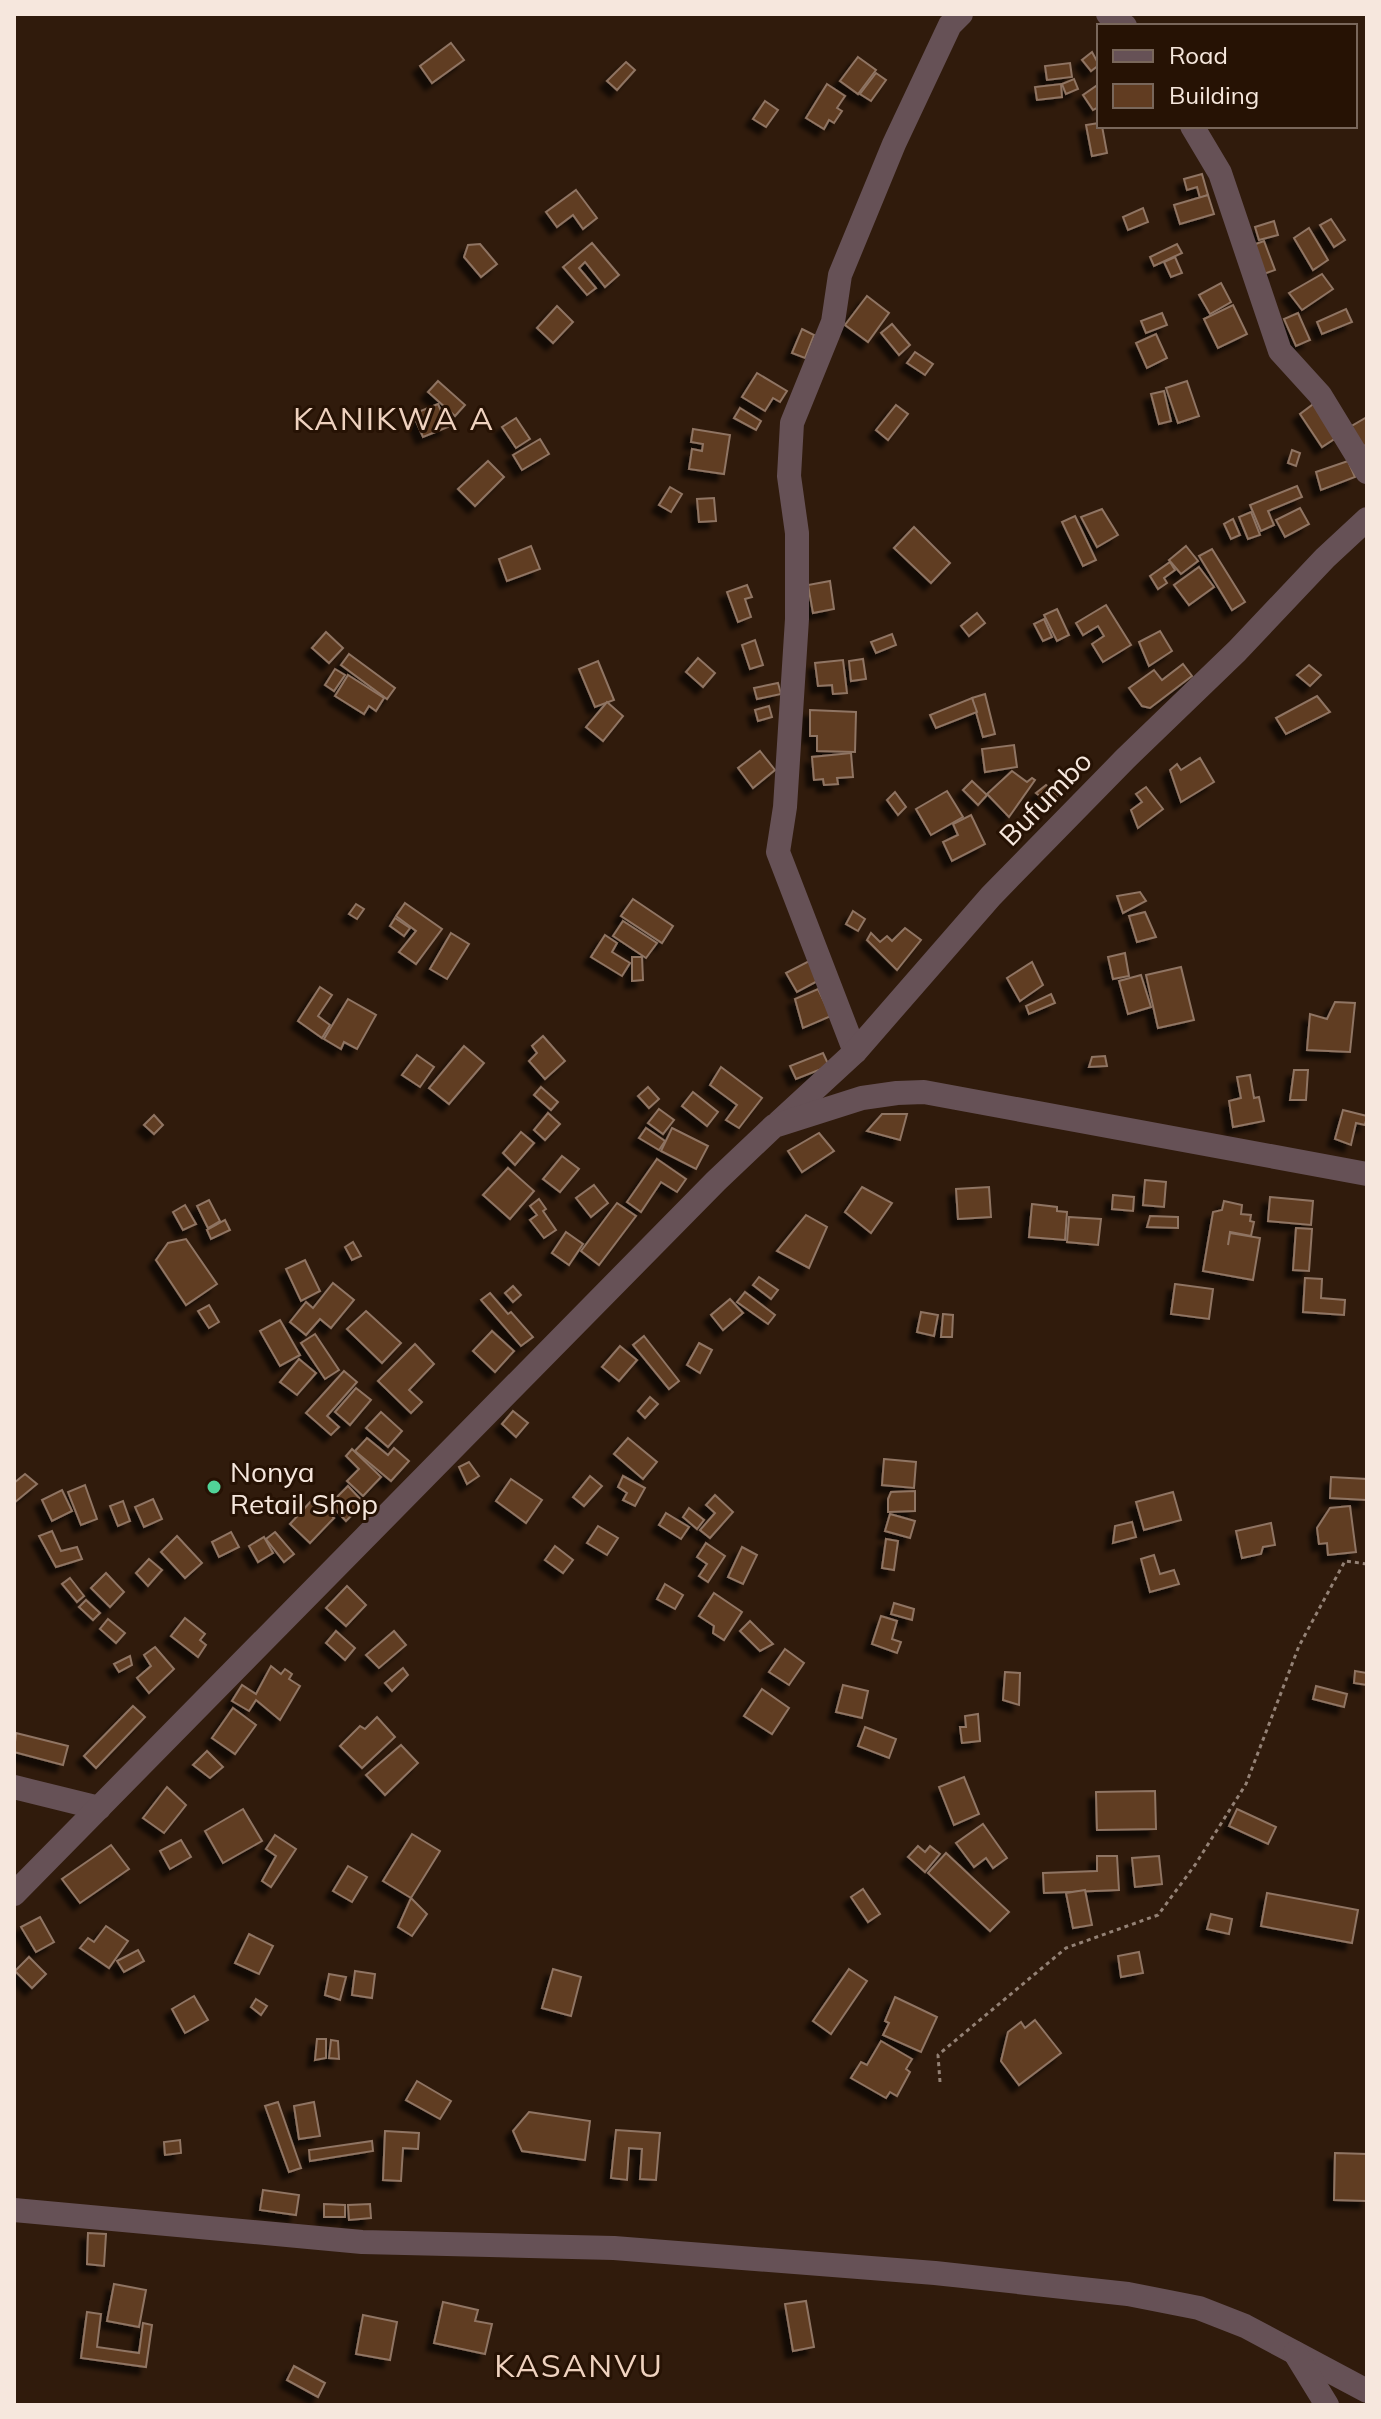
<svg xmlns="http://www.w3.org/2000/svg" width="1381" height="2419" font-family="Mulish,sans-serif">
<style>
.building{fill:#613c21;stroke:#8f7463;stroke-width:2;filter:url(#shadow)}
.lines{fill:none;stroke-linecap:round;stroke-linejoin:round}
.path{stroke:#948276;stroke-width:3;stroke-dasharray:4 4;stroke-linecap:butt}
.minor{stroke:#665156;stroke-width:24}
.poi-dot{fill:#51d398;stroke:#261204;stroke-width:3}
.labels{text-anchor:middle;dominant-baseline:central;stroke-width:6;stroke-linejoin:round;paint-order:stroke}
.street-label{font-size:28px;fill:#f6e7dd;stroke:#261204}
.poi-label{font-size:28px;fill:#f6e7dd;stroke:#261204;text-anchor:start}
.quarter-label{font-size:32px;letter-spacing:2px;fill:#efd2bf;stroke:#261204}
</style>
<defs>
<filter id="shadow"><feDropShadow dx="-7" dy="7" stdDeviation="2" flood-color="#0009"/></filter>
</defs>
<rect width="100%" height="100%" fill="#301b0c"/>
<!-- building -->
<g class="building">
<path d="M451 43 464 60 432 83 420 66Z"/>
<path d="M1092 52 1099 65 1091 71 1082 60Z"/>
<path d="M858 57 876 70 858 94 840 81Z"/>
<path d="M626 62 635 70 617 90 607 81Z"/>
<path d="M1070 63 1072 77 1047 80 1045 66Z"/>
<path d="M876 73 886 80 871 101 860 94Z"/>
<path d="M1074 79 1078 89 1066 94 1062 84Z"/>
<path d="M827 84 845 96 837 108 842 111 834 123 829 120 824 129 806 118Z"/>
<path d="M1061 84 1062 97 1037 100 1035 87Z"/>
<path d="M1099 84V107L1093 110 1083 95Z"/>
<path d="M765 101 778 110 766 127 753 119Z"/>
<path d="M1099 123V126H1102L1107 153 1092 156 1086 125Z"/>
<path d="M1202 174 1208 195 1200 198 1197 187 1187 190 1184 179Z"/>
<path d="M576 190 597 218 583 229 573 215 557 227 546 212Z"/>
<path d="M1208 195 1214 214 1180 224 1174 205Z"/>
<path d="M1143 208 1148 222 1128 230 1123 217Z"/>
<path d="M1331 219 1345 240 1334 247 1320 225Z"/>
<path d="M1274 221 1278 235 1259 240 1255 227Z"/>
<path d="M1309 228 1328 260 1313 270 1294 238Z"/>
<path d="M1264 241 1275 270 1258 276 1247 247Z"/>
<path d="M592 243 619 275 605 287 585 262 579 268 596 288 587 295 563 267Z"/>
<path d="M480 244 497 264 481 277 464 257 468 245Z"/>
<path d="M1177 244 1182 253 1154 266 1150 257Z"/>
<path d="M1175 257 1182 273 1171 277 1164 262Z"/>
<path d="M1322 274 1333 289 1302 310 1289 293Z"/>
<path d="M1221 283 1231 302 1210 314 1199 295Z"/>
<path d="M867 296 889 313 868 342 845 325Z"/>
<path d="M1233 305 1247 334 1218 348 1204 319Z"/>
<path d="M557 306 573 322 553 343 537 328Z"/>
<path d="M1346 309 1352 322 1322 334 1317 322Z"/>
<path d="M1162 313 1167 325 1146 333 1141 321Z"/>
<path d="M1298 313 1310 340 1296 346 1284 319Z"/>
<path d="M892 324 910 345 899 355 881 333Z"/>
<path d="M802 329 814 335 805 358 792 353Z"/>
<path d="M1156 334 1167 358 1147 368 1136 343Z"/>
<path d="M915 352 933 364 925 375 907 363Z"/>
<path d="M757 373 787 391 780 402 773 398 765 411 742 397Z"/>
<path d="M438 381 465 405 455 416 428 392Z"/>
<path d="M1187 381 1199 416 1178 423 1166 388Z"/>
<path d="M1164 391 1171 421 1159 424 1151 394Z"/>
<path d="M1316 402 1339 436 1322 447 1300 414Z"/>
<path d="M438 404 448 427 423 437 413 414Z"/>
<path d="M896 405 908 414 888 440 876 430Z"/>
<path d="M740 408 761 421 756 430 734 418Z"/>
<path d="M1367 417V444L1360 449 1350 427Z"/>
<path d="M516 418 530 439 516 448 502 427Z"/>
<path d="M693 429 730 435 724 474 689 469 692 449 702 451 703 444 691 442Z"/>
<path d="M540 439 549 454 522 470 513 455Z"/>
<path d="M1292 450 1300 453 1296 466 1288 463Z"/>
<path d="M488 461 504 477 475 506 458 489Z"/>
<path d="M1348 461 1355 477 1321 490 1316 472Z"/>
<path d="M1297 486 1302 497 1268 511 1274 525 1261 531 1250 505Z"/>
<path d="M670 487 682 494 671 512 659 505Z"/>
<path d="M714 498 716 521 699 522 697 499Z"/>
<path d="M1300 508 1309 524 1285 537 1276 520Z"/>
<path d="M1102 509 1118 535 1097 547 1081 517Z"/>
<path d="M1251 512 1260 535 1248 539 1239 517Z"/>
<path d="M1075 516 1096 560 1083 566 1062 522Z"/>
<path d="M1233 519 1240 535 1231 539 1224 524Z"/>
<path d="M914 527 950 563 931 583 894 548Z"/>
<path d="M531 546 540 569 507 581 499 559Z"/>
<path d="M1186 546 1198 561 1181 574 1169 560Z"/>
<path d="M1212 549 1245 602 1232 610 1199 556Z"/>
<path d="M1170 562 1175 570 1164 578 1167 583 1158 589 1150 576Z"/>
<path d="M1199 567 1214 587 1189 605 1174 585Z"/>
<path d="M830 581 834 609 813 613 808 585Z"/>
<path d="M747 585 752 597 745 599 751 617 738 622 727 592Z"/>
<path d="M1106 605 1131 645 1103 662 1092 644 1104 636 1098 626 1083 635 1076 623Z"/>
<path d="M1057 609 1069 635 1057 641 1044 615Z"/>
<path d="M977 613 985 623 969 636 961 626Z"/>
<path d="M1044 619 1052 637 1043 641 1034 624Z"/>
<path d="M1160 631 1172 651 1149 666 1139 642Z"/>
<path d="M326 632 343 648 329 663 312 648Z"/>
<path d="M892 634 896 645 876 653 871 642Z"/>
<path d="M755 640 763 665 750 669 742 645Z"/>
<path d="M349 654 395 688 387 699 341 665Z"/>
<path d="M698 658 715 673 703 687 686 672Z"/>
<path d="M863 659 866 679 851 681 849 661Z"/>
<path d="M843 660 847 693 833 694 832 685 818 686 815 663Z"/>
<path d="M598 661 614 700 595 707 579 669Z"/>
<path d="M1183 664 1192 676 1150 708 1142 706 1129 688 1154 670 1162 680Z"/>
<path d="M1309 665 1321 675 1310 686 1297 675Z"/>
<path d="M335 669 345 675 334 691 325 685Z"/>
<path d="M348 675 384 698 376 711 369 706 364 714 335 696Z"/>
<path d="M778 683 781 694 757 699 754 688Z"/>
<path d="M985 694 995 734 983 737 972 698Z"/>
<path d="M1317 696 1330 712 1286 734 1276 718Z"/>
<path d="M972 698 977 712 936 728 930 715Z"/>
<path d="M607 702 623 716 603 741 586 727Z"/>
<path d="M769 706 772 717 758 721 755 710Z"/>
<path d="M810 710 856 712 855 752 817 751V736H810Z"/>
<path d="M1014 745 1017 767 985 772 982 749Z"/>
<path d="M760 751 775 770 753 788 738 768Z"/>
<path d="M851 753 853 777 837 778 838 784 824 785 823 779 814 780 812 757Z"/>
<path d="M1200 758 1214 782 1181 802 1170 770 1177 764 1181 770Z"/>
<path d="M1012 771 1027 782 1032 778 1035 780 1009 817 987 794Z"/>
<path d="M972 781 987 795 978 805 963 790Z"/>
<path d="M1046 785 1058 795 1052 806 1036 793Z"/>
<path d="M1146 787 1163 809 1138 828 1131 810 1142 802 1136 794Z"/>
<path d="M947 791 963 817 931 835 916 809Z"/>
<path d="M895 792 906 807 898 815 887 800Z"/>
<path d="M971 815 985 844 952 861 943 842 958 835 953 824Z"/>
<path d="M1140 892 1146 901 1123 913 1117 896Z"/>
<path d="M633 899 673 926 662 943 621 916Z"/>
<path d="M405 903 442 929 416 964 399 952 416 931 396 916Z"/>
<path d="M356 904 364 909 357 919 349 914Z"/>
<path d="M853 911 865 919 858 931 846 924Z"/>
<path d="M1145 912 1156 937 1137 942 1129 916Z"/>
<path d="M395 918 410 928 404 936 390 926Z"/>
<path d="M623 921 657 943 646 958 613 936Z"/>
<path d="M905 928 921 940 897 970 867 940 871 933 880 942 887 936 892 941Z"/>
<path d="M451 933 469 944 447 979 430 969Z"/>
<path d="M605 935 617 943 612 952 630 963 622 976 591 957Z"/>
<path d="M1125 953 1129 976 1113 979 1108 957Z"/>
<path d="M632 957H642L643 980 632 981Z"/>
<path d="M815 958 825 977 797 992 786 973Z"/>
<path d="M1032 962 1043 985 1020 1001 1007 978Z"/>
<path d="M1181 967 1194 1020 1158 1028 1146 975Z"/>
<path d="M1141 975 1151 1007 1128 1014 1119 981Z"/>
<path d="M320 987 332 995 318 1016 330 1025 322 1038 298 1021Z"/>
<path d="M818 989 831 1016 803 1028 795 999Z"/>
<path d="M1051 994 1055 1003 1029 1014 1026 1006Z"/>
<path d="M348 999 376 1015 357 1049 344 1042 341 1049 324 1039Z"/>
<path d="M1335 1002 1355 1003 1350 1052 1307 1050 1310 1014 1327 1019Z"/>
<path d="M543 1036 565 1061 545 1079 529 1061 537 1053 532 1046Z"/>
<path d="M464 1046 484 1063 449 1104 429 1088Z"/>
<path d="M823 1053 829 1066 796 1079 790 1066Z"/>
<path d="M417 1055 434 1067 420 1087 402 1075Z"/>
<path d="M1105 1056 1107 1066 1089 1067 1092 1057Z"/>
<path d="M721 1067 762 1098 739 1128 726 1120 737 1105 710 1085Z"/>
<path d="M1294 1070H1308L1306 1100H1290Z"/>
<path d="M1250 1075 1254 1098 1259 1097 1264 1121 1233 1127 1229 1101 1241 1098 1237 1077Z"/>
<path d="M541 1087 558 1102 551 1110 534 1095Z"/>
<path d="M648 1087 659 1099 649 1108 638 1096Z"/>
<path d="M693 1092 718 1112 707 1126 682 1106Z"/>
<path d="M659 1109 674 1120 663 1134 648 1123Z"/>
<path d="M1343 1110 1367 1116 1365 1125 1356 1123 1351 1145 1335 1139Z"/>
<path d="M548 1113 560 1124 545 1140 534 1130Z"/>
<path d="M882 1114H907L900 1140 867 1131Z"/>
<path d="M154 1115 163 1125 154 1134 144 1125Z"/>
<path d="M646 1128 665 1141 659 1150 639 1138Z"/>
<path d="M672 1128 708 1146 696 1169 661 1151Z"/>
<path d="M521 1132 534 1143 515 1165 503 1153Z"/>
<path d="M819 1133 834 1151 802 1172 788 1151Z"/>
<path d="M562 1156 579 1169 560 1192 543 1179Z"/>
<path d="M657 1159 686 1179 677 1192 661 1182 641 1212 627 1202Z"/>
<path d="M508 1168 534 1191 510 1219 483 1195Z"/>
<path d="M1145 1180 1166 1182 1164 1207 1143 1205Z"/>
<path d="M594 1185 608 1203 591 1217 576 1198Z"/>
<path d="M862 1187 892 1203 871 1233 845 1212Z"/>
<path d="M989 1187 991 1217 958 1219 956 1189Z"/>
<path d="M1113 1195 1134 1197 1133 1211 1112 1209Z"/>
<path d="M1270 1197 1313 1201 1311 1225 1268 1221Z"/>
<path d="M539 1199 546 1209 543 1211 556 1230 544 1238 530 1220 537 1215 530 1206Z"/>
<path d="M209 1200 220 1221 208 1228 197 1206Z"/>
<path d="M1224 1201 1242 1205 1241 1214 1251 1215 1250 1221 1254 1222 1251 1236 1230 1232 1228 1245 1230 1233 1260 1238 1253 1280 1203 1271 1213 1212 1222 1210Z"/>
<path d="M617 1203 636 1216 599 1265 581 1251Z"/>
<path d="M1032 1204 1057 1207V1211L1067 1212 1065 1240 1029 1237Z"/>
<path d="M185 1205 196 1224 183 1230 173 1212Z"/>
<path d="M806 1215 827 1227 809 1268 777 1251Z"/>
<path d="M1150 1216 1178 1217V1228L1147 1227Z"/>
<path d="M1069 1217 1101 1219 1098 1245 1067 1242Z"/>
<path d="M225 1220 230 1230 211 1239 207 1230Z"/>
<path d="M1296 1228 1312 1229 1309 1271 1293 1270Z"/>
<path d="M566 1232 583 1244 569 1265 552 1253Z"/>
<path d="M186 1239 217 1284 186 1305 156 1260 168 1243Z"/>
<path d="M353 1242 361 1256 352 1260 345 1247Z"/>
<path d="M305 1260 320 1291 301 1301 286 1269Z"/>
<path d="M759 1277 778 1290 771 1299 753 1285Z"/>
<path d="M1305 1278 1322 1279 1321 1298 1345 1300 1344 1315 1303 1312Z"/>
<path d="M333 1283 354 1300 331 1328 320 1319 306 1335 290 1322 306 1302 313 1308Z"/>
<path d="M1175 1284 1213 1289 1209 1319 1171 1314Z"/>
<path d="M513 1286 521 1295 513 1302 505 1293Z"/>
<path d="M745 1292 775 1315 768 1324 737 1302Z"/>
<path d="M490 1293 508 1314 511 1312 533 1337 521 1346 481 1300Z"/>
<path d="M730 1299 743 1313 723 1330 711 1315Z"/>
<path d="M209 1305 219 1322 209 1328 198 1311Z"/>
<path d="M366 1311 401 1343 382 1363 347 1329Z"/>
<path d="M921 1312 938 1315 934 1336 917 1332Z"/>
<path d="M943 1314 953 1315 952 1337H941Z"/>
<path d="M280 1320 300 1355 280 1366 260 1331Z"/>
<path d="M492 1331 514 1351 495 1372 473 1351Z"/>
<path d="M315 1334 339 1370 325 1379 301 1343Z"/>
<path d="M644 1336 679 1381 669 1389 633 1345Z"/>
<path d="M699 1343 712 1350 700 1373 687 1365Z"/>
<path d="M415 1344 434 1364 409 1390 422 1402 411 1413 378 1381Z"/>
<path d="M620 1346 637 1360 619 1381 602 1367Z"/>
<path d="M299 1359 316 1373 297 1395 280 1382Z"/>
<path d="M344 1371 357 1382 327 1416 339 1427 331 1435 306 1413Z"/>
<path d="M356 1388 371 1400 350 1425 335 1412Z"/>
<path d="M650 1397 658 1404 645 1418 638 1411Z"/>
<path d="M513 1411 528 1423 516 1437 502 1424Z"/>
<path d="M381 1412 402 1431 388 1447 366 1428Z"/>
<path d="M367 1438 388 1455 394 1448 409 1461 391 1481 355 1451Z"/>
<path d="M628 1438 657 1462 643 1479 614 1454Z"/>
<path d="M352 1449 381 1477 363 1496 347 1481 359 1469 346 1456Z"/>
<path d="M884 1459 916 1462 914 1488 882 1485Z"/>
<path d="M469 1462 479 1476 467 1484 459 1467Z"/>
<path d="M25 1474 37 1484 14 1503V1483Z"/>
<path d="M590 1476 602 1486 584 1506 573 1497Z"/>
<path d="M623 1476 645 1488 635 1506 623 1500 627 1493 618 1487Z"/>
<path d="M1331 1477 1367 1479 1366 1500 1330 1498Z"/>
<path d="M511 1479 542 1500 526 1523 496 1501Z"/>
<path d="M85 1485 97 1519 81 1525 68 1492Z"/>
<path d="M348 1486 364 1503 346 1521 330 1504Z"/>
<path d="M62 1490 72 1511 52 1521 42 1500Z"/>
<path d="M915 1491V1511L888 1512V1499L891 1492Z"/>
<path d="M1173 1492 1181 1520 1144 1530 1136 1502Z"/>
<path d="M715 1495 733 1512 710 1538 700 1530 715 1513 706 1505Z"/>
<path d="M153 1499 162 1519 144 1527 135 1507Z"/>
<path d="M313 1499 334 1518 310 1543 290 1524Z"/>
<path d="M123 1501 130 1521 118 1526 110 1506Z"/>
<path d="M1350 1506 1356 1552 1328 1555 1327 1543 1319 1544 1317 1528 1330 1508Z"/>
<path d="M689 1508 704 1520 697 1529 683 1517Z"/>
<path d="M666 1513 689 1527 681 1539 659 1525Z"/>
<path d="M890 1514 915 1521 910 1538 885 1531Z"/>
<path d="M1132 1522 1136 1537 1113 1543 1115 1526Z"/>
<path d="M1271 1523 1275 1545 1263 1547 1261 1554 1242 1558 1236 1531Z"/>
<path d="M598 1526 618 1538 607 1555 587 1543Z"/>
<path d="M52 1531 61 1551 77 1547 82 1559 56 1567 39 1536Z"/>
<path d="M231 1532 239 1547 219 1557 212 1542Z"/>
<path d="M275 1532 294 1554 284 1562 266 1539Z"/>
<path d="M177 1536 202 1563 185 1578 161 1552Z"/>
<path d="M264 1537 273 1553 258 1562 249 1546Z"/>
<path d="M886 1539 898 1541 894 1570 882 1568Z"/>
<path d="M706 1543 725 1556 708 1582 699 1576 707 1564 697 1557Z"/>
<path d="M555 1546 573 1560 563 1573 545 1560Z"/>
<path d="M742 1547 757 1555 743 1584 728 1577Z"/>
<path d="M1154 1555 1160 1574 1174 1570 1179 1584 1150 1592 1141 1559Z"/>
<path d="M149 1559 162 1570 148 1586 136 1573Z"/>
<path d="M106 1573 124 1592 110 1607 91 1588Z"/>
<path d="M70 1578 84 1596 77 1602 62 1584Z"/>
<path d="M665 1584 683 1595 675 1609 657 1599Z"/>
<path d="M347 1586 366 1605 346 1626 326 1608Z"/>
<path d="M714 1593 742 1612 724 1640 713 1633 714 1626 699 1616Z"/>
<path d="M86 1600 100 1613 93 1620 79 1607Z"/>
<path d="M894 1603 914 1609 912 1620 891 1614Z"/>
<path d="M881 1616 897 1621 892 1639 901 1642 897 1653 872 1644Z"/>
<path d="M185 1618 205 1634 200 1640 206 1645 198 1657 171 1636Z"/>
<path d="M108 1619 125 1633 116 1643 100 1629Z"/>
<path d="M750 1621 773 1644 760 1651 740 1631Z"/>
<path d="M336 1631 355 1648 345 1660 326 1643Z"/>
<path d="M394 1631 406 1645 379 1668 366 1655Z"/>
<path d="M155 1647 174 1669 149 1693 137 1678 151 1666 144 1655Z"/>
<path d="M785 1649 804 1663 789 1685 769 1672Z"/>
<path d="M130 1656 132 1665 119 1672 114 1664Z"/>
<path d="M271 1666 281 1674 285 1669 292 1674 289 1679 300 1686 280 1720 256 1700 249 1711 232 1701 242 1685 256 1694Z"/>
<path d="M403 1668 408 1675 392 1691 385 1683Z"/>
<path d="M1355 1671 1367 1673V1685L1354 1683Z"/>
<path d="M1005 1672 1020 1673 1019 1705 1003 1700Z"/>
<path d="M843 1685 868 1691 862 1718 836 1712Z"/>
<path d="M1316 1686 1347 1694 1344 1707 1313 1699Z"/>
<path d="M762 1689 789 1708 772 1734 744 1716Z"/>
<path d="M133 1706 145 1717 96 1768 84 1756Z"/>
<path d="M233 1708 256 1725 235 1754 212 1738Z"/>
<path d="M978 1714 980 1741 962 1743 960 1727H966L965 1716Z"/>
<path d="M377 1717 395 1737 362 1768 340 1746 360 1726 365 1729Z"/>
<path d="M865 1727 896 1739 889 1758 858 1746Z"/>
<path d="M16 1733 68 1746 63 1765 14 1752Z"/>
<path d="M401 1745 418 1763 385 1795 366 1775Z"/>
<path d="M207 1751 223 1767 210 1778 193 1765Z"/>
<path d="M964 1777 979 1814 954 1825 939 1787Z"/>
<path d="M167 1787 186 1805 164 1833 143 1818Z"/>
<path d="M1155 1791 1156 1829 1097 1830 1096 1792Z"/>
<path d="M243 1809 262 1841 223 1863 205 1831Z"/>
<path d="M1237 1809 1276 1827 1268 1844 1229 1826Z"/>
<path d="M983 1824 1007 1858 993 1868 986 1858 974 1867 956 1843Z"/>
<path d="M412 1834 440 1851 411 1898 383 1881Z"/>
<path d="M275 1835 296 1849 271 1887 262 1881 276 1856 266 1849Z"/>
<path d="M181 1840 191 1857 170 1869 160 1851Z"/>
<path d="M111 1845 129 1869 80 1903 62 1879Z"/>
<path d="M918 1846 925 1852 930 1846 940 1854 925 1872 908 1857Z"/>
<path d="M946 1853 1009 1912 990 1931 928 1873Z"/>
<path d="M1097 1856H1117L1119 1890 1044 1893 1043 1873 1097 1871Z"/>
<path d="M1159 1856 1162 1884 1135 1887 1132 1858Z"/>
<path d="M348 1866 367 1877 352 1902 333 1891Z"/>
<path d="M863 1889 880 1914 868 1922 851 1897Z"/>
<path d="M1085 1890 1092 1925 1073 1928 1066 1893Z"/>
<path d="M1267 1893 1358 1910 1352 1943 1261 1926Z"/>
<path d="M411 1898 427 1914 412 1936 398 1927Z"/>
<path d="M1211 1914 1232 1919 1229 1934 1207 1929Z"/>
<path d="M40 1917 54 1942 36 1952 21 1927Z"/>
<path d="M106 1926 128 1941 109 1968 80 1948 88 1938 94 1942Z"/>
<path d="M249 1934 273 1946 259 1974 235 1963Z"/>
<path d="M138 1950 144 1961 124 1972 117 1961Z"/>
<path d="M1139 1952 1143 1973 1121 1977 1118 1956Z"/>
<path d="M29 1957 46 1974 32 1988 15 1971Z"/>
<path d="M553 1969 581 1977 571 2016 542 2008Z"/>
<path d="M849 1969 867 1981 831 2034 813 2021Z"/>
<path d="M355 1971 375 1974 372 1998 352 1995Z"/>
<path d="M329 1974 346 1977 340 2000 325 1995Z"/>
<path d="M194 1996 208 2020 185 2033 172 2009Z"/>
<path d="M895 1997 937 2017 921 2052 883 2035 889 2023 885 2021Z"/>
<path d="M256 1999 267 2006 261 2015 251 2007Z"/>
<path d="M1035 2020 1061 2053 1019 2085 1001 2061 1008 2032 1021 2022 1025 2028Z"/>
<path d="M317 2039H326V2058L315 2060Z"/>
<path d="M331 2040 338 2041 339 2059 329 2058Z"/>
<path d="M881 2041 912 2059 906 2069 910 2072 897 2096 890 2092 886 2098 851 2078 861 2062 867 2065Z"/>
<path d="M417 2081 451 2101 440 2119 406 2100Z"/>
<path d="M278 2102 301 2168 289 2172 265 2106Z"/>
<path d="M314 2102 320 2136 299 2139 294 2106Z"/>
<path d="M529 2112 590 2121 585 2160 522 2151 513 2131Z"/>
<path d="M616 2130 660 2133 656 2180 640 2179 642 2149 629 2148 627 2180 611 2178Z"/>
<path d="M385 2131 419 2133 418 2149 403 2148 401 2181 383 2180Z"/>
<path d="M180 2140 181 2153 165 2155 164 2142Z"/>
<path d="M372 2141 373 2151 310 2161 309 2150Z"/>
<path d="M1335 2153 1367 2154V2201L1334 2200Z"/>
<path d="M263 2190 299 2195 296 2215 260 2210Z"/>
<path d="M324 2204 345 2205V2217H324Z"/>
<path d="M370 2204 371 2218 349 2220 348 2205Z"/>
<path d="M88 2233 106 2234 104 2266 87 2264Z"/>
<path d="M114 2284 146 2290 139 2327 107 2321Z"/>
<path d="M806 2301 814 2347 793 2351 785 2304Z"/>
<path d="M443 2302 478 2310 475 2321 492 2324 485 2354 434 2343Z"/>
<path d="M87 2312 101 2314 97 2347 139 2353 143 2323 152 2325 146 2367 81 2358Z"/>
<path d="M363 2315 397 2322 390 2360 356 2354Z"/>
<path d="M294 2366 325 2383 318 2397 287 2380Z"/>
</g>
<g class="lines">
<!-- path -->
<path class="path" d="M940 2082 938 2055 1066 1948 1158 1915 1195 1865 1246 1784 1299 1646 1345 1561 1367 1564"/>
<!-- minor -->
<g class="minor">
<path d="M1108 14 1125 26"/>
<path d="M1192 126 1220 173 1280 351 1320 395 1367 472"/>
<path d="M855 1052 778 852 785 807 797 619V533L789 476 792 423 833 322 840 275 894 144 950 25 961 14"/>
<path d="M779 1122 855 1052 991 896 1125 759 1237 651 1325 558 1367 519"/>
<path d="M14 1787 99 1808"/>
<path d="M14 1894 716 1181 774 1126 862 1098 897 1093 924 1092 1367 1174"/>
<path d="M14 2210 362 2242 614 2248 935 2273 1128 2294 1199 2308 1245 2326 1367 2391"/>
<path d="M1295 2353 1327 2405"/>
</g>
</g>
<!-- markers -->
<circle class="poi-dot" cx="214" cy="1487" r="8"/>
<g class="labels">
<!-- street labels -->
<g class="street-label">
<text transform="translate(1045 798) rotate(-46)">Bufumbo</text>
</g>
<!-- poi labels -->
<g class="poi-label">
<text x="230" y="1471">Nonya<tspan x="230" dy="32">Retail Shop</tspan></text>
</g>
<!-- quarter labels -->
<g class="quarter-label">
<text x="394" y="418">KANIKWA A</text>
<text x="579" y="2365">KASANVU</text>
</g>
</g>
<!-- border -->
<rect width="1381" height="2419" fill="none" stroke="#f6e7dd" stroke-width="32"/>
<!-- legend -->
<rect x="1097" y="24" width="260" height="104" fill="#261204" stroke="#79675b" stroke-width="2"/>
<rect x="1113" y="50" width="40" height="12" fill="#665156" stroke="#79675b" stroke-width="2"/>
<text x="1169" y="64" font-size="24" fill="#f6e7dd">Road</text>
<rect x="1113" y="84" width="40" height="24" fill="#613c21" stroke="#79675b" stroke-width="2"/>
<text x="1169" y="104" font-size="24" fill="#f6e7dd">Building</text>
</svg>
